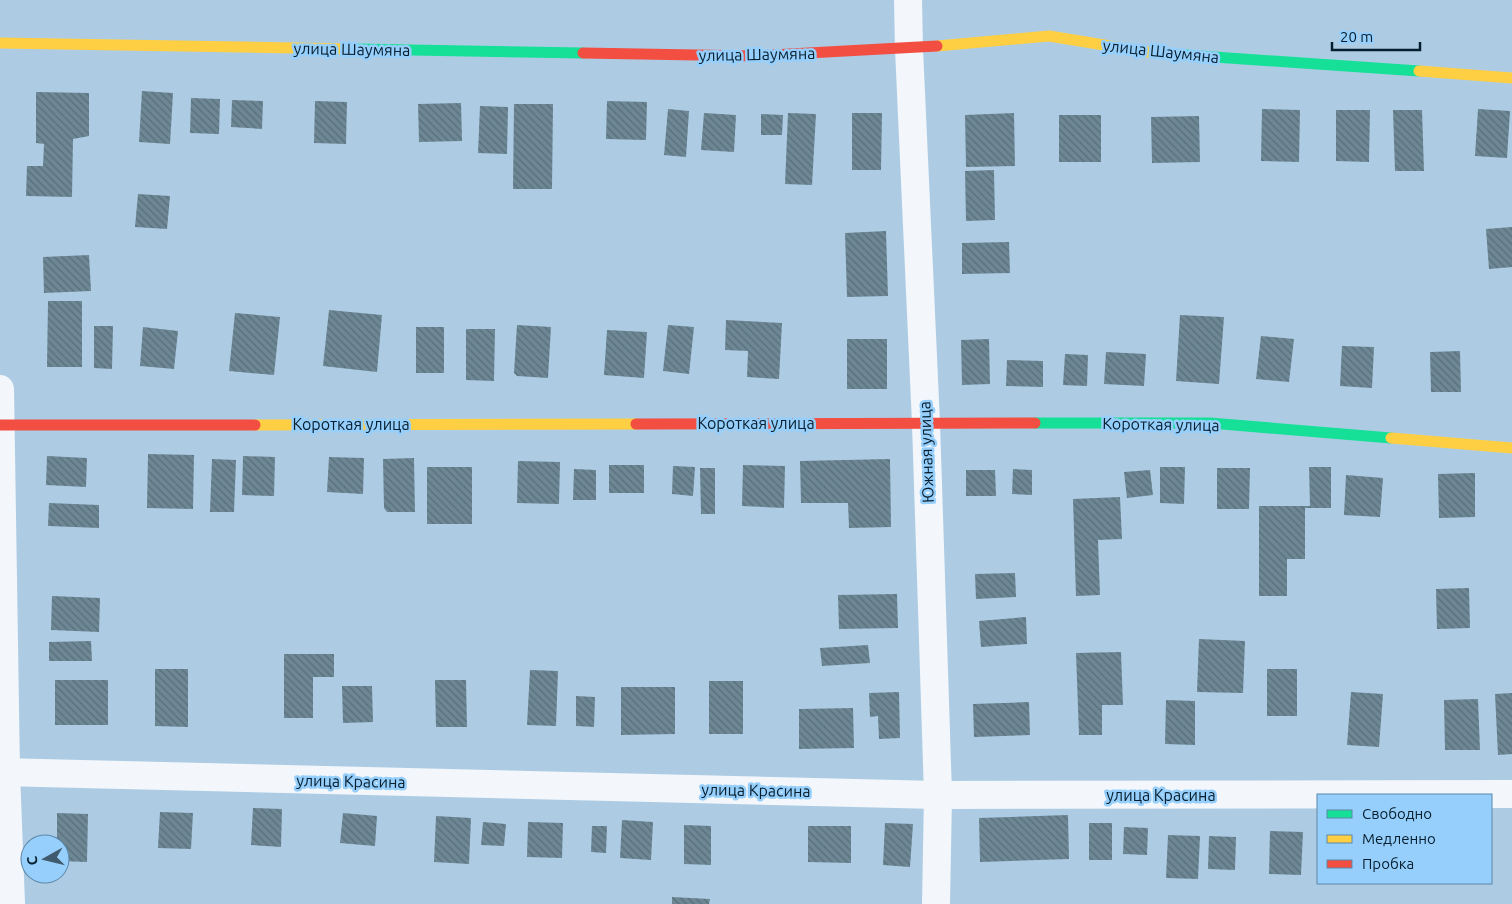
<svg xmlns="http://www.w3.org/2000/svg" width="1512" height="904" font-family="Ubuntu,sans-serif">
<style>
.building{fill:url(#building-back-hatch)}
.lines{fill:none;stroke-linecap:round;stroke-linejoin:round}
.street{stroke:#f3f7fb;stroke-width:28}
.fast{stroke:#16e098;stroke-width:11}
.slow{stroke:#ffcf43;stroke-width:11}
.jam{stroke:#f24e42;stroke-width:11}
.labels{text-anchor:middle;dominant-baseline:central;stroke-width:5;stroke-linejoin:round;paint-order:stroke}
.street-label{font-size:16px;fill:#071e2e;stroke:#96cffb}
</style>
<defs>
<pattern id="building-back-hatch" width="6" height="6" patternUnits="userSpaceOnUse" patternTransform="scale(1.25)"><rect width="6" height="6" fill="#6e8795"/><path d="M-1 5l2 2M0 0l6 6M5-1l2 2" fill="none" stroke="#586e7a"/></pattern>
</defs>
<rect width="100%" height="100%" fill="#adcce4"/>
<!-- building -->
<g class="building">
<path d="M142 91 173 93 170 144 139 142Z"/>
<path d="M36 92 89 93V136L73 139 72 197 26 196 27 166H43L44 144 36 143Z"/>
<path d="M191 98 220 99 219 134 190 133Z"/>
<path d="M232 100 263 101 262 129 231 127Z"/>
<path d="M315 101 347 102 346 144 314 143Z"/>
<path d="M607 101 647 102 646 140 606 139Z"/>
<path d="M461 103 462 141 419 142 418 104Z"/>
<path d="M514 104H553L552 189H513Z"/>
<path d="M480 106 508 107 507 154 478 153Z"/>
<path d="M668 109 689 111 686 157 664 155Z"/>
<path d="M1262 109 1300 110 1299 162 1261 161Z"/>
<path d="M1478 109 1510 111 1507 158 1475 156Z"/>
<path d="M1336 110H1370L1369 162 1336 161Z"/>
<path d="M1393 110H1422L1424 171H1395Z"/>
<path d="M704 113 736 115 734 152 701 150Z"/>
<path d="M788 113 816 114 812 185 785 184Z"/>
<path d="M852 113H882L881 170H852Z"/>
<path d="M1014 113 1015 166 966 167 965 115Z"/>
<path d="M761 114 783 115 782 135H761Z"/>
<rect x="1059" y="115" width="42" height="47"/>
<path d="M1199 116 1200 162 1152 163 1151 117Z"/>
<path d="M994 170 995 220 966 221 965 171Z"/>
<path d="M138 194 170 196 167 229 135 227Z"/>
<path d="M1512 227V267L1489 269 1486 229Z"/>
<path d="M886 231 888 296 847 297 845 233Z"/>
<path d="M1009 242 1010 273 962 274V243Z"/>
<path d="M89 255 91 291 44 293 43 257Z"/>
<path d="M48 301H82V367H47Z"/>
<path d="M329 310 382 315 377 372 323 366Z"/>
<path d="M235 313 280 317 274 375 229 371Z"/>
<path d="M1180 315 1224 317 1219 384 1176 381Z"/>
<path d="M726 320 782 323 779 379 747 377 748 351 725 350Z"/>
<path d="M517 325 551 327 548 378 517 376 514 373Z"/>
<path d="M668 325 694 327 689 374 663 371Z"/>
<path d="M94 326H113L112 369 94 368Z"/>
<path d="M143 327 178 331 174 369 140 366Z"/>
<rect x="416" y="327" width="28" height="46"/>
<path d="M466 329H495L494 381 466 380Z"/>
<path d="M607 330 647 332 644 378 604 375Z"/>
<path d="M1261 336 1294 339 1289 382 1256 379Z"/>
<rect x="847" y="339" width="40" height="50"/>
<path d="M989 339 990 384 962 385 961 340Z"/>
<path d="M1342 346 1374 347 1372 388 1340 386Z"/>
<path d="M1460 351 1461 392H1431L1430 352Z"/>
<path d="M1106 352 1146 354 1144 386 1104 384Z"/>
<path d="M1065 354 1088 355 1087 386 1063 385Z"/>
<path d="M1007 360 1043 361V387L1006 386Z"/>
<path d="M148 454 194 455 193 509 147 508Z"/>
<path d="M47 456 87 458 86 487 46 485Z"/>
<path d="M243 456 275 457 274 496 242 495Z"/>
<path d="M329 457 364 458 363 494 327 492Z"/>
<path d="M414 458 415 512H387L384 508 383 459Z"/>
<path d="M212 459 236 460 234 512H210Z"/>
<path d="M890 459 891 527 849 528 848 503H801L800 461Z"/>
<path d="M518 461 560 462 559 504 517 503Z"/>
<rect x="609" y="465" width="35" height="28"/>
<path d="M743 465 785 466 784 508 742 506Z"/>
<path d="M673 466 695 467 693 496 672 494Z"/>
<rect x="427" y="467" width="45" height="57"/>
<path d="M1160 467H1185L1184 504 1160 503Z"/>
<path d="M1309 467H1331V508H1305V559H1287V596H1259V506H1310Z"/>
<path d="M700 468H715V514H701Z"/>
<path d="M1217 468H1250L1249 509H1217Z"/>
<path d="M574 469 596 470V500H573Z"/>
<path d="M1013 469 1032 470V495L1012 494Z"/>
<path d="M966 470H995L996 496H966Z"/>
<path d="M1150 470 1153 495 1127 498 1124 472Z"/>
<path d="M1475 473V517L1439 518 1438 474Z"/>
<path d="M1346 475 1383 478 1380 517 1344 515Z"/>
<path d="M1120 497 1122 539 1098 540 1100 595 1076 596 1073 499Z"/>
<path d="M49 503 99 505V528L48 526Z"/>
<path d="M1015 573 1016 597 976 599 975 574Z"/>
<path d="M1469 588 1470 628 1437 629 1436 589Z"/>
<path d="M897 594 898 628 839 629 838 595Z"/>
<path d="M52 596 100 598 99 632 51 630Z"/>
<path d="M1026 617 1027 644 981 647 979 621Z"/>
<path d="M1199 639 1245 641 1243 693 1197 692Z"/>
<path d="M91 641 92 661H49V642Z"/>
<path d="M868 645 870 663 822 666 820 648Z"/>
<path d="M1121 652 1123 705H1102V735H1079L1076 653Z"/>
<path d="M284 654H334V677H313V718H284Z"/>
<path d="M155 669H188V727L155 726Z"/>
<rect x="1267" y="669" width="30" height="47"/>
<path d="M530 670 558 671 556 726 527 725Z"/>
<rect x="55" y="680" width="53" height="45"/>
<path d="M435 680H466L467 727H436Z"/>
<rect x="709" y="681" width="34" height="53"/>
<path d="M342 686H372L373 722 343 723Z"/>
<path d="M621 687H675V734L621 735Z"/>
<path d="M899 692 900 738 879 739 878 716 870 717 869 693Z"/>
<path d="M1351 692 1383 694 1379 747 1347 745Z"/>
<path d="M1512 693V754L1498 755 1495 694Z"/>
<path d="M576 696 595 697 594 727 576 726Z"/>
<path d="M1478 699 1480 750H1445L1444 700Z"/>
<path d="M1166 700 1195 701V745L1165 744Z"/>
<path d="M1029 702 1030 735 974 737 973 704Z"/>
<path d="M853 708 854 748 799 749V709Z"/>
<path d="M253 808 282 809 281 847 251 845Z"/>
<path d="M160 812 193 813 191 849 158 848Z"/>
<path d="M57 813 88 814 87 862 60 861V844H57Z"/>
<path d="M343 813 377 816 375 846 340 843Z"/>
<path d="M1068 815 1069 859 980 862 979 818Z"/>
<path d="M436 816 471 818 469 864 434 862Z"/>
<path d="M622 820 653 822 651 860 620 858Z"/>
<path d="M483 822 506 824 504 846 481 845Z"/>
<path d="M528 822 563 823 562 858 527 857Z"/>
<path d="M885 823 913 824 910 867 883 865Z"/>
<rect x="1089" y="823" width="23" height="37"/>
<path d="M684 825 711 826V865L684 864Z"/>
<path d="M592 826H607L606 853 591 852Z"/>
<path d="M808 826H851V863L808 862Z"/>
<path d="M1124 827 1148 828 1147 855 1123 854Z"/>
<path d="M1270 831 1303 832 1301 875 1269 874Z"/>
<path d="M1168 835 1200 836 1198 879 1166 878Z"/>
<path d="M1209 836 1236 837 1235 870 1208 869Z"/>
<path d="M672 897 710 899 709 904H672Z"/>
</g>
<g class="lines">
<!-- street -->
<g class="street">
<path d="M908 0 909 49 926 423 938 795 936 904"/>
<path d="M0 389 6 772 11 904"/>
<path d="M0 772 938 795 1512 794"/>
</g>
<!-- fast -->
<g class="fast">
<path d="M354 49 583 53"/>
<path d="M1171 54 1419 71"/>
<path d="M1035 423H1210L1391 438"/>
</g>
<!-- slow -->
<g class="slow">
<path d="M0 43 354 49"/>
<path d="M937 46 1049 36 1147 52 1171 54"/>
<path d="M1419 71 1512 78"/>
<path d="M255 425 636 424"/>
<path d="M1391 438 1512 448"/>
</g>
<!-- jam -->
<g class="jam">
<path d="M583 53 754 56 937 46"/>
<path d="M636 424 1035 423"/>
<path d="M0 425H255"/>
</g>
</g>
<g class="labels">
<!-- street labels -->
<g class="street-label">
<text transform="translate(352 49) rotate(1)">улица Шаумяна</text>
<text transform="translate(1161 51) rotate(6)">улица Шаумяна</text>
<text transform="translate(757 54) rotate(-1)">улица Шаумяна</text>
<text x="756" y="423">Короткая улица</text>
<text x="351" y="424">Короткая улица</text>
<text transform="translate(1161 424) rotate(1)">Короткая улица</text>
<text transform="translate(926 452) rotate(-92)">Южная улица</text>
<text transform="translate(351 781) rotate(1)">улица Красина</text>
<text transform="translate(756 790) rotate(1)">улица Красина</text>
<text x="1161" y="795">улица Красина</text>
</g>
</g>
<!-- legend -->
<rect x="1317" y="794" width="175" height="90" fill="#96cffb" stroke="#5d88a9"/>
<rect x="1327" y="810" width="25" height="8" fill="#16e098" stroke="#5d88a9"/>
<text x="1362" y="819" font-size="15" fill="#071e2e">Свободно</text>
<rect x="1327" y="835" width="25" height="8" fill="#ffcf43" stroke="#5d88a9"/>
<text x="1362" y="844" font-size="15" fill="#071e2e">Медленно</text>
<rect x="1327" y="860" width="25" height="8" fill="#f24e42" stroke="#5d88a9"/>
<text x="1362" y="869" font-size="15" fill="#071e2e">Пробка</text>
<!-- north arrow -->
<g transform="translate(45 859) rotate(262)"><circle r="24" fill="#96cffb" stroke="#5d88a9"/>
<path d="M0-4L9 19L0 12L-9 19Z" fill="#415b6e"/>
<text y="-8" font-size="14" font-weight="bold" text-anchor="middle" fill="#071e2e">С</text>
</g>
<!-- scale -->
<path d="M1332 42v8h88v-8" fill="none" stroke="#071e2e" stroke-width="2.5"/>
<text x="1340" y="42" font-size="15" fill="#071e2e" stroke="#96cffb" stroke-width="4" paint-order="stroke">20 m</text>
</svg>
